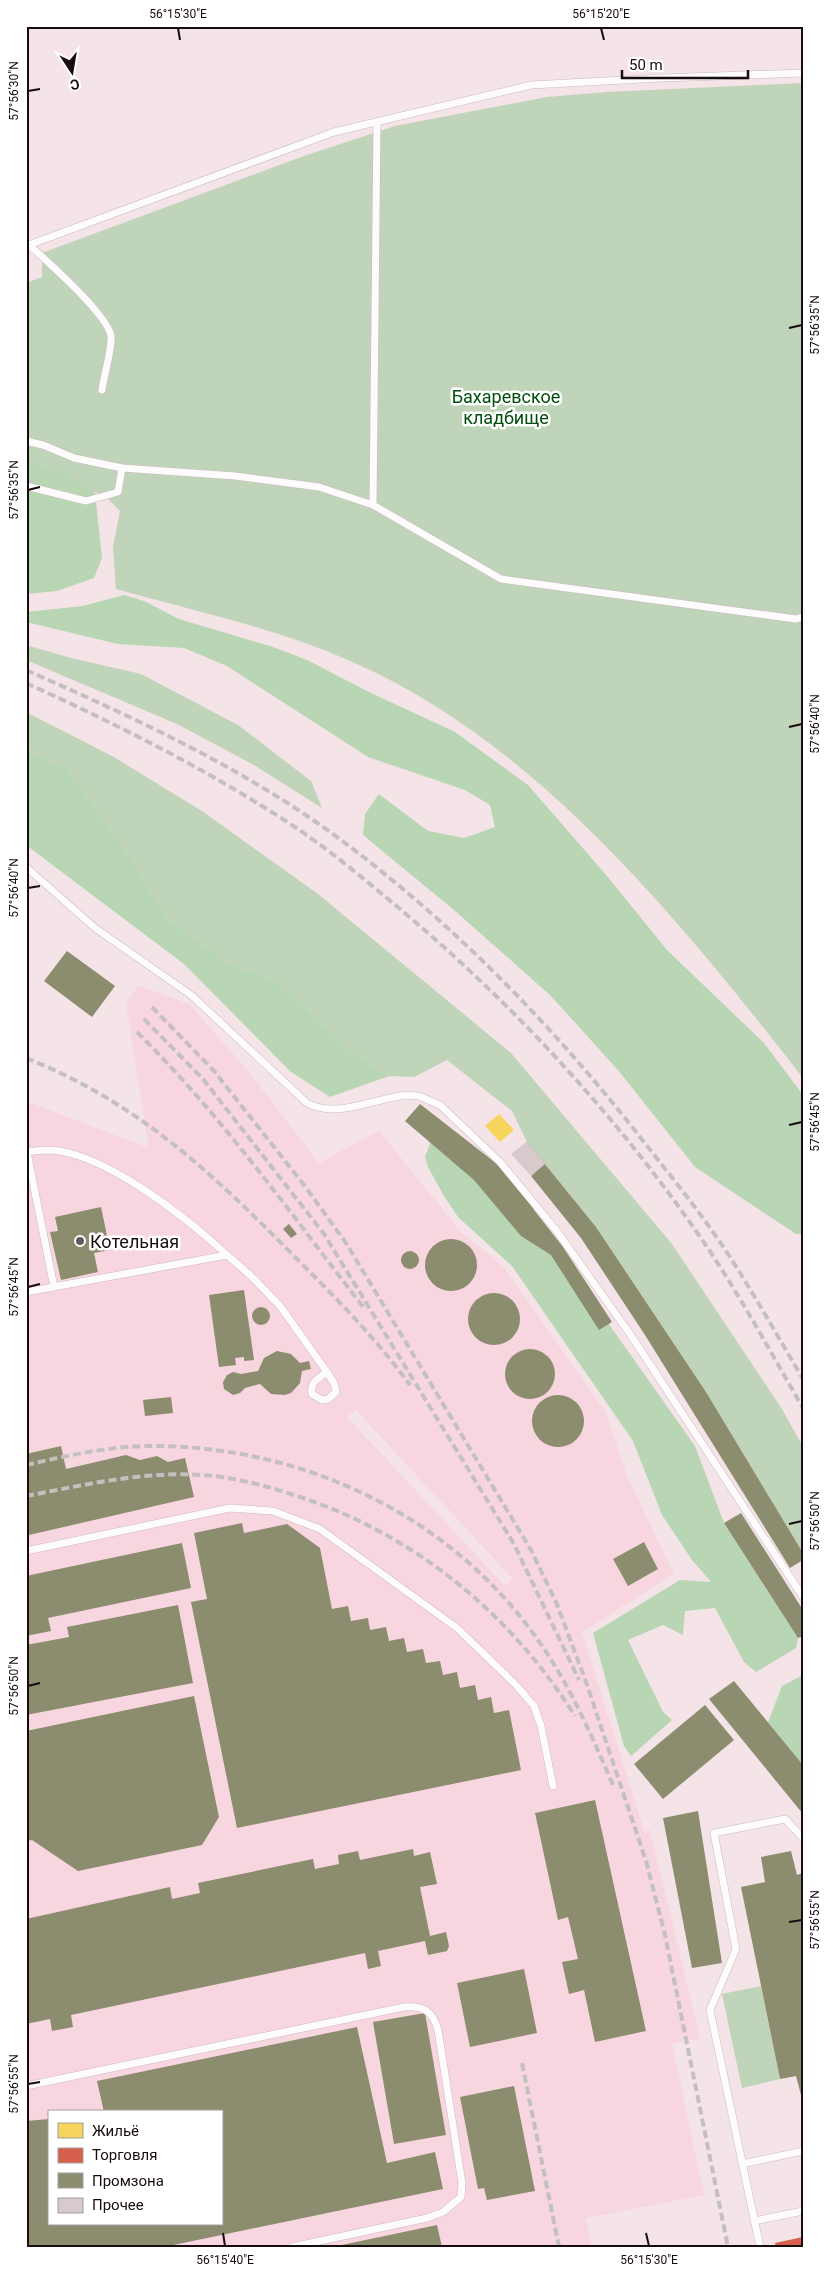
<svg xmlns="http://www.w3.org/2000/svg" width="829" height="2273" font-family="Roboto,sans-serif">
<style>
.built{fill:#f8d6df;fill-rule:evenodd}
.green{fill:#bfd4b9}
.forest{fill:#b8d6b3}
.homes{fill:#f6d55c}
.shops{fill:#d6604d}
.industry{fill:#8c8c6e}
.building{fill:#d8c9cd}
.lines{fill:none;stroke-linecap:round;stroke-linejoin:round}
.lane-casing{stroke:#cbbbbf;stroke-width:8}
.lane{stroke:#fdfbfb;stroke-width:7}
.rail{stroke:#c4bfc0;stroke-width:4;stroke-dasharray:8 4;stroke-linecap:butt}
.ticks{fill:none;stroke:#190c10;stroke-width:2}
.poi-dot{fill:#66575b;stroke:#fff;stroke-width:2}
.labels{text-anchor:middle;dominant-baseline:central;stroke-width:5;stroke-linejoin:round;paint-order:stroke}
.park-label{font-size:18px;fill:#004d0e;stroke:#fff}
.poi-label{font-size:18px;fill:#190c10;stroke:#fff;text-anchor:start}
.neatline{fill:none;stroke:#190c10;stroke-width:2}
.ticks-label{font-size:12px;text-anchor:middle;fill:#190c10}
</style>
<rect width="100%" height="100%" fill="#f4e3e7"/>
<!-- built -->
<path class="built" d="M138 986 189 1004 248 1071 319 1163 379 1131 461 1232 503 1266 606 1413 627 1476 674 1574 582 1632 644 1831 650 1830 700 2038 672 2044 704 2195 586 2218 592 2247H26V1101L149 1148 126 1003ZM356 1410 513 1579 505 1586 347 1417ZM49 2112H221V2224H49Z"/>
<!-- green -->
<g class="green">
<path d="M803 83V1078C682 923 540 746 357 664 281 629 197 612 116 589L113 547 120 511 105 496 26 467V283L42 277V253L304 156 395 126 547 97 607 92Z"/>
<path d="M26 645 71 658 141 674 238 725 311 781 322 808 254 765 177 724 26 660Z"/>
<path d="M26 712 112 756 202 811 318 894 511 1053 672 1244 782 1409 803 1447V1553L706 1392 596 1227 527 1142 512 1111 447 1060 414 1077 389 1076 354 1053 277 981 229 963 168 919 129 855 68 769 26 750Z"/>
<path d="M761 1986 780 2079 742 2088 722 1994Z"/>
</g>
<!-- forest -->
<g class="forest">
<path d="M26 462 66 474 95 493 102 558 94 578 57 591 26 594Z"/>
<path d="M124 595 144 601 179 619 273 647 307 660 369 692 455 732 528 785 607 876 667 950 764 1043 803 1095V1234H796L695 1167 618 1070 550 995 454 910 363 835 365 814 379 794 428 831 464 838 495 827 490 805 465 790 368 757 227 666 184 648 118 644 26 622V612L83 606Z"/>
<path d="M26 750 68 769 129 855 168 919 229 963 277 981 354 1053 389 1076 330 1097 291 1072 184 964 26 845Z"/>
<path d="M433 1136 543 1231 695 1446 724 1523 798 1638 796 1648 756 1672 744 1662 715 1608 685 1611 683 1635 663 1625 628 1640 663 1712 672 1720 631 1756 624 1746 593 1633 680 1580 711 1582 692 1560 662 1515 633 1441 512 1266 458 1217 444 1196 428 1167 425 1157Z"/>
<path d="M803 1675V1765L768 1722 782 1686Z"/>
</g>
<!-- homes -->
<path class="homes" d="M499 1114 514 1130 500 1142 485 1126Z"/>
<!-- shops -->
<path class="shops" d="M803 2237V2247H776L775 2243Z"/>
<!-- industry -->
<g class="industry">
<path d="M67 951 115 986 92 1017 44 981Z"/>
<path d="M420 1104 497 1164 537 1208 534 1210 563 1247 612 1322 599 1330 551 1255 521 1236 474 1180 405 1121Z"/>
<path d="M527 1142 596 1227 706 1392 803 1553V1560L790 1568 645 1335 581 1238 531 1176 535 1172 517 1150Z"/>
<path d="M101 1207 110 1250 94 1253 98 1272 61 1280 50 1232 58 1231 55 1217Z"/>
<path d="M289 1224 297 1234 291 1238 283 1229Z"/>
<circle cx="451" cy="1265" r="26"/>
<circle cx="410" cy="1260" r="9"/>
<path d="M244 1290 254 1360 244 1361V1357L235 1358 236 1365 219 1367 209 1295Z"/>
<circle cx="494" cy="1319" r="26"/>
<circle cx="261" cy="1316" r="9"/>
<circle cx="530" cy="1374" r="25"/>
<path d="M277 1351 291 1354 300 1363 309 1361 311 1369 302 1371 300 1383 291 1393 285 1395 271 1394 260 1384 245 1388 240 1393 233 1395 224 1389 223 1382 227 1375 233 1372 241 1374 258 1371 264 1358Z"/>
<circle cx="558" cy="1421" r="26"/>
<path d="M171 1397 173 1413 145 1416 143 1400Z"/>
<path d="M61 1446 66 1469 126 1455 140 1460 157 1456 168 1462 185 1458 194 1497 29 1535 26 1521V1454Z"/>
<path d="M741 1513 803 1610V1636L798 1638 724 1523Z"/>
<path d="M242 1523 244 1533 287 1524 320 1548 332 1609 348 1606 351 1621 368 1618 370 1630 386 1627 389 1641 404 1638 407 1652 423 1649 426 1663 440 1661 443 1675 457 1672 460 1688 475 1685 478 1700 491 1697 494 1713 509 1710 521 1770 237 1828 191 1602 207 1599 194 1533Z"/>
<path d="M644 1542 658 1569 628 1586 613 1559Z"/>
<path d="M182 1543 191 1588 48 1618 51 1631 26 1636V1576Z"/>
<path d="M178 1605 193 1683 26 1715V1645L69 1637 67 1627Z"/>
<path d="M734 1681 803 1765V1814L709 1699Z"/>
<path d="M194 1696 219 1817 202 1845 78 1871 32 1840 26 1841V1731Z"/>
<path d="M705 1705 734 1740 663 1799 634 1764Z"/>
<path d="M595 1800 646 2031 595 2042 584 1990 569 1994 562 1962 578 1959 568 1917 558 1920 535 1813Z"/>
<path d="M698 1811 722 1963 692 1968 663 1818Z"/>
<path d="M413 1849 414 1856 430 1852 437 1884 420 1887 430 1936 446 1932 449 1946 447 1951 428 1955 425 1941 378 1951 381 1966 368 1969 365 1953 71 2015 73 2027 52 2031 50 2019 26 2024V1919L170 1887 172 1899 200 1893 198 1883 313 1859 315 1869 339 1864 338 1855 358 1851 360 1860Z"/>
<path d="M791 1851 797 1875 803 1873 802 2099 796 2076 780 2079 741 1887 765 1882 761 1857Z"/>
<path d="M524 1969 537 2033 470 2047 457 1983Z"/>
<path d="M425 2013 446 2135 394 2144 373 2022Z"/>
<path d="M357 2027 387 2163 435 2152 443 2189 164 2247H26V2121L49 2119V2224H221V2112H104L97 2081Z"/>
<path d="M514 2086 535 2191 487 2200 484 2188 478 2189 460 2097Z"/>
<path d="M437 2225 442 2247H337V2246Z"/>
</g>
<!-- building -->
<path class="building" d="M527 1142 545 1164 531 1176 511 1154Z"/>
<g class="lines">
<defs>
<g id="lane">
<path d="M29 245C47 261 108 315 111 336 112 350 104 375 102 390"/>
<path d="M26 246 334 132 531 85 661 78 803 73"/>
<path d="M26 441 43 445 74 458 122 468 235 476 319 487 373 505 501 579 796 619 803 617"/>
<path d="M26 486 86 501 118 492 122 468"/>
<path d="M373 505 377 122"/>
<path d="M26 867 95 928 191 995 307 1103C337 1119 375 1098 407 1095L419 1096 440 1105 500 1162 556 1230 630 1334 803 1597"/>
<path d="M26 1147 54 1287"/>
<path d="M28 1152C34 1151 41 1150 47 1150 102 1150 188 1219 227 1255"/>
<path d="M26 1292 227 1255 250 1275 280 1306 327 1372 334 1383 336 1392 328 1399 322 1400 312 1394C310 1382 317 1379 327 1372"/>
<path d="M26 1551 230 1508 273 1511 320 1529 457 1628 516 1685 534 1706 541 1726 553 1786"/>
<path d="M26 2086 404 2007C423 2005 433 2011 438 2030L462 2183 461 2197 443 2212 427 2218 292 2247"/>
<path d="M742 2164 803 2151"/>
<path d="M754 2221 803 2211"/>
<path d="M760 2247 710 2010 736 1949 714 1833 785 1819 803 1838"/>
</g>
</defs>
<!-- lane casing -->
<use href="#lane" class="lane-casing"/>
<!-- lane -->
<use href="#lane" class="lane"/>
<!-- rail -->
<g class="rail">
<path d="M26 670C130 716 233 763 326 829 448 917 555 1027 647 1146 675 1181 703 1216 728 1254 754 1294 778 1337 803 1379"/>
<path d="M26 683C114 723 200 766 281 818 321 843 358 874 394 904 512 1002 618 1117 705 1244 741 1297 771 1353 803 1408"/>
<path d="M152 1007 214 1071 304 1185 346 1243 531 1550 556 1602 585 1679 646 1861 665 1935 728 2247"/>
<path d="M144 1019 203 1079 324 1234 514 1544 579 1680"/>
<path d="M137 1032C222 1116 291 1214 364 1308"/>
<path d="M26 1058C135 1101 210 1171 291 1253 333 1295 375 1337 410 1385"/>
<path d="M26 1465C66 1456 105 1447 145 1446 300 1444 451 1514 540 1643 571 1687 592 1737 614 1787"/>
<path d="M26 1496C84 1485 143 1471 202 1475 234 1477 267 1486 297 1496 414 1534 510 1613 575 1716"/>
<path d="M522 2063 559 2247"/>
</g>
</g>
<!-- ticks -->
<path class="ticks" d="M178 28 180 40M601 28 604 40M28 91 40 89M789 328 802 325M28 490 40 487M789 727 802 724M28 888 40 886M789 1125 802 1122M28 1287 40 1284M789 1524 802 1521M28 1686 40 1683M789 1922 802 1920M28 2084 40 2082M223 2233 225 2246M646 2233 649 2246"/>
<!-- markers -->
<circle class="poi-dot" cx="80" cy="1241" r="5"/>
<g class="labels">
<!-- park labels -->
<g class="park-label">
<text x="506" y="396">Бахаревское<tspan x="506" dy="21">кладбище</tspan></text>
</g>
<!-- poi labels -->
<g class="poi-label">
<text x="90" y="1241">Котельная</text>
</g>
</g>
<!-- border -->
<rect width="829" height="2273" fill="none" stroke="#ffffff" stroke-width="55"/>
<!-- legend -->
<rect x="48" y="2110" width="175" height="115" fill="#ffffff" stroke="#a39e9f"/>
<rect x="58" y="2123" width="25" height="15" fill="#f6d55c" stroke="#a39e9f"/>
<text x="92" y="2136" font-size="15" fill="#190c10">Жильё</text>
<rect x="58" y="2148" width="25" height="15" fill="#d6604d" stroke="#a39e9f"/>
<text x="92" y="2160" font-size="15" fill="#190c10">Торговля</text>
<rect x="58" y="2173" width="25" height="15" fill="#8c8c6e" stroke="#a39e9f"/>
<text x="92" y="2186" font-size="15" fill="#190c10">Промзона</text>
<rect x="58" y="2198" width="25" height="15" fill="#d8c9cd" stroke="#a39e9f"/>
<text x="92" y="2210" font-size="15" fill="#190c10">Прочее</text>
<!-- north arrow -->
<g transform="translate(72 72) rotate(168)" stroke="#ffffff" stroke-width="4" paint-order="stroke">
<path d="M0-4L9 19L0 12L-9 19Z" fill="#190c10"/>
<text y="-8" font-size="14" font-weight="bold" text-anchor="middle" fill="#190c10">С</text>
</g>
<!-- scale -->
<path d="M622 70v8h126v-8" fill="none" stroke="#190c10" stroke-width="2.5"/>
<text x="629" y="70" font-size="15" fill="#190c10" stroke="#ffffff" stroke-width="4" paint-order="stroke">50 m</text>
<rect x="28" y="28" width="774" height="2218" class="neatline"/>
<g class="ticks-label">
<text x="178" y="18">56°15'30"E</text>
<text x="601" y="18">56°15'20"E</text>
<text transform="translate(14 91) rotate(-90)" y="4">57°56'30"N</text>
<text transform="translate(815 325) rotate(-90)" y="4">57°56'35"N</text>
<text transform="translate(14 490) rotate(-90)" y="4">57°56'35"N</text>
<text transform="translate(815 724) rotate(-90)" y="4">57°56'40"N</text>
<text transform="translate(14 888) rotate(-90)" y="4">57°56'40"N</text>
<text transform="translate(815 1122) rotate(-90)" y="4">57°56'45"N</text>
<text transform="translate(14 1287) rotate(-90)" y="4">57°56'45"N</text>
<text transform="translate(815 1521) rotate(-90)" y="4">57°56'50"N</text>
<text transform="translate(14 1686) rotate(-90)" y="4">57°56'50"N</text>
<text transform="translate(815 1920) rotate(-90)" y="4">57°56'55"N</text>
<text transform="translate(14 2084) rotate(-90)" y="4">57°56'55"N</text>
<text x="225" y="2264">56°15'40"E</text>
<text x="649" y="2264">56°15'30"E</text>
</g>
</svg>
